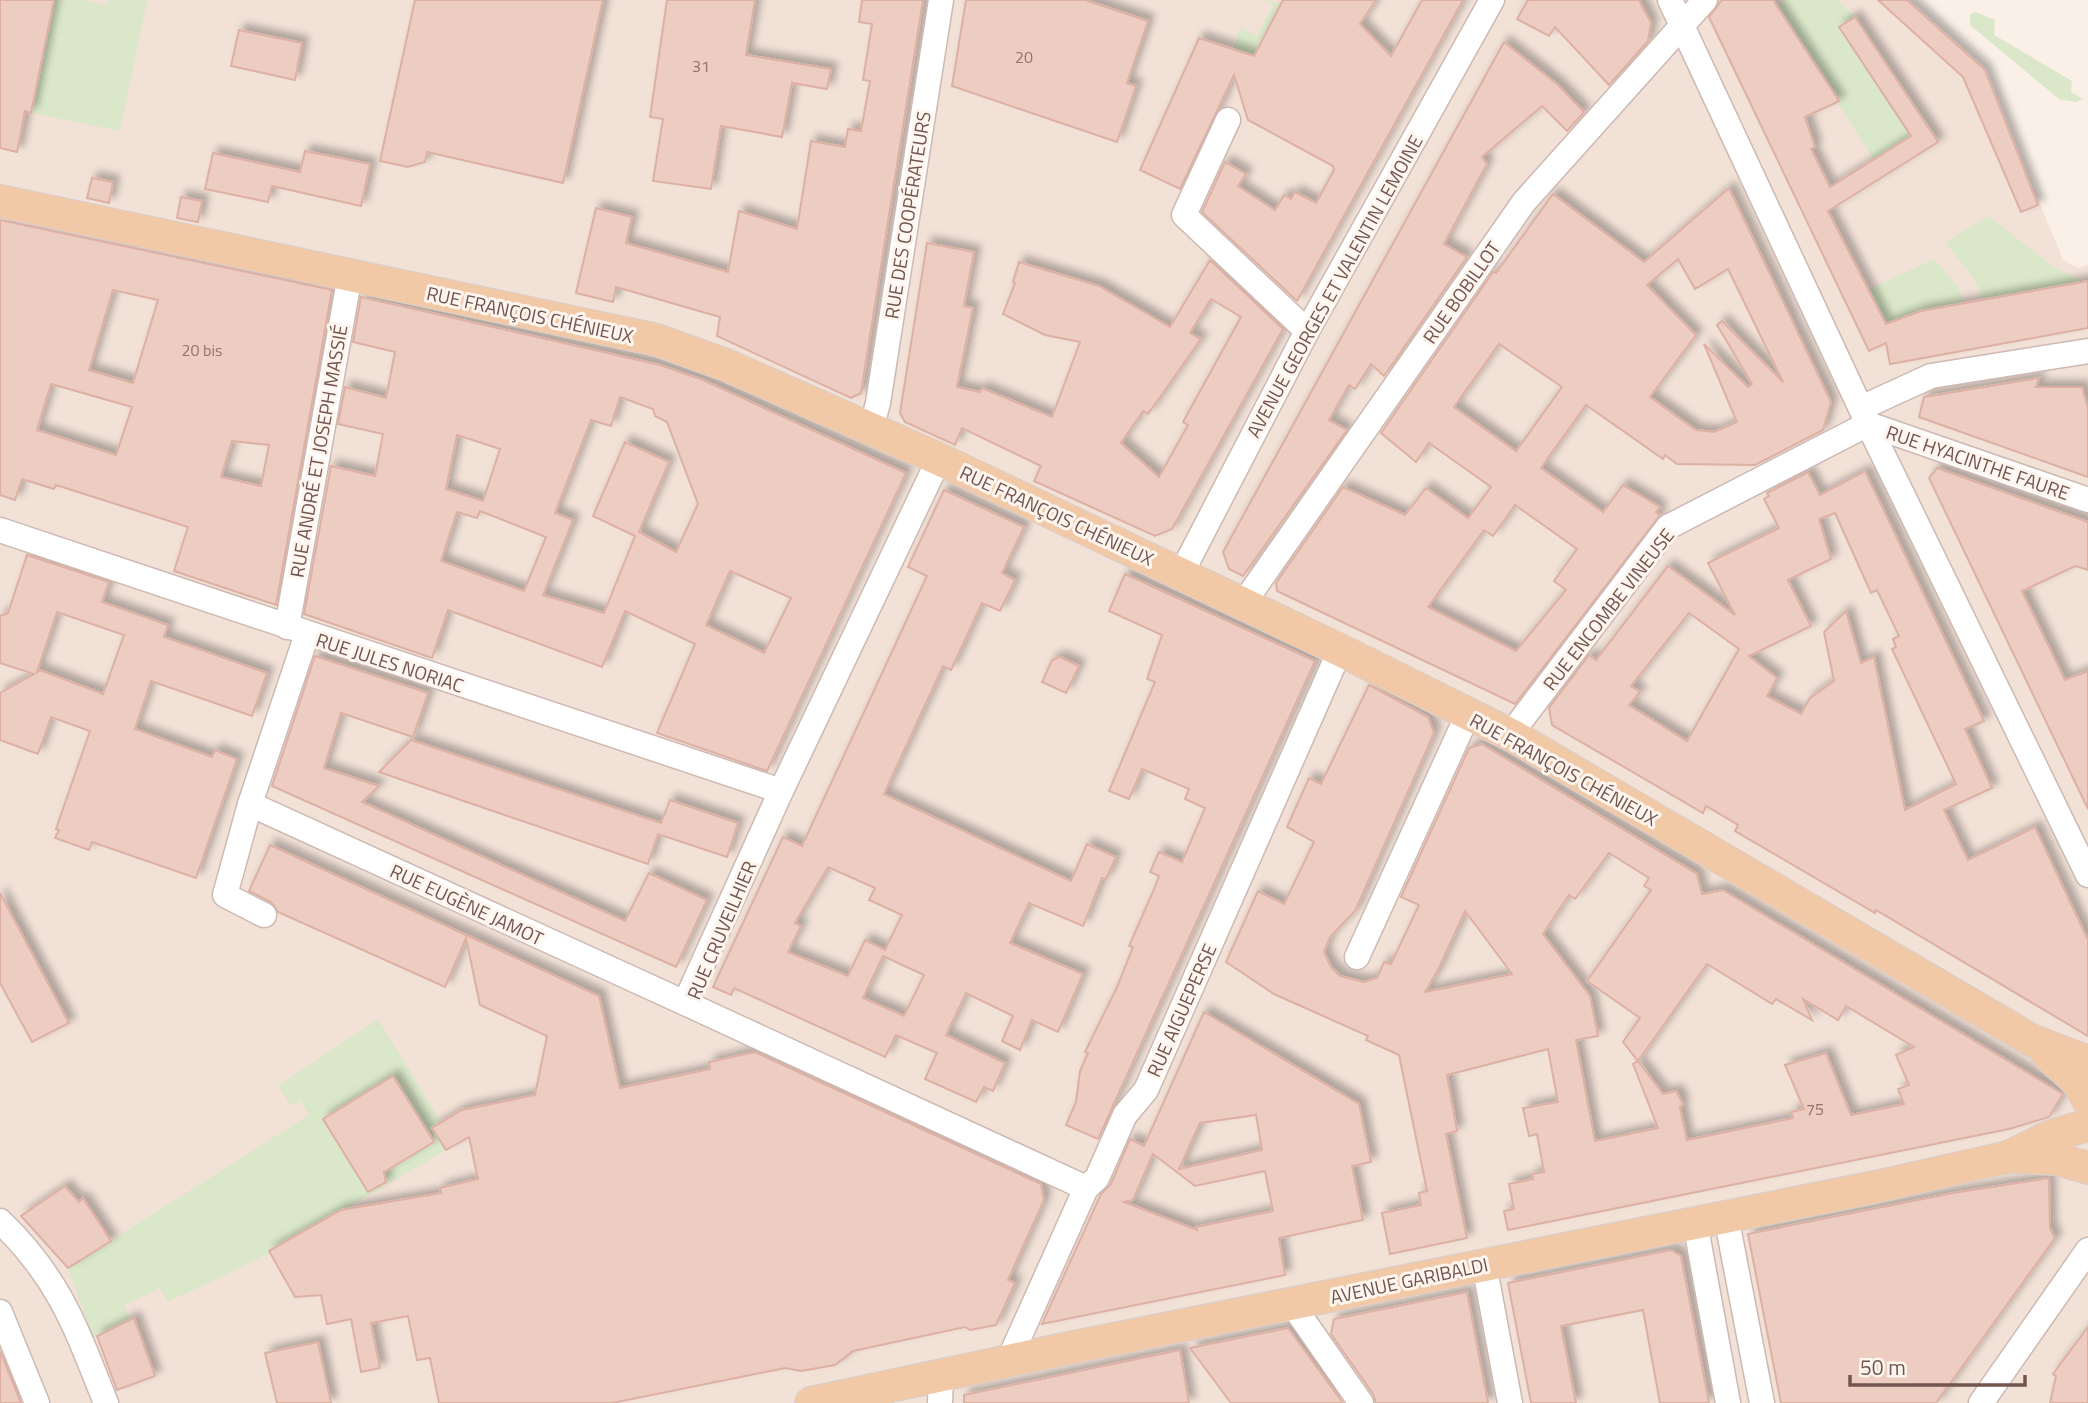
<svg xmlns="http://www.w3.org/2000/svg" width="2088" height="1403" font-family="'Titillium Web',sans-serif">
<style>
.residential{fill:#f1e1d7}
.green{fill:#dae7c8;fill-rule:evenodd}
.building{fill:#edccc2;stroke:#deb0a4;stroke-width:2;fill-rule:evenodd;filter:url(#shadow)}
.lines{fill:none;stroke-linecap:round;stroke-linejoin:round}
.minor-casing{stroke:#cdb9b2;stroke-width:27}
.major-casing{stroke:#d8cfce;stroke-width:34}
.minor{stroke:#fff;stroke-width:24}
.major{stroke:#f2c9a7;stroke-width:32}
.labels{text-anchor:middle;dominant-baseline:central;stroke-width:6;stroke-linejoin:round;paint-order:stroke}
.number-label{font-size:16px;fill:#91736c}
.street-label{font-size:19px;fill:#72554f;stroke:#fdf5ee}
</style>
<defs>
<filter id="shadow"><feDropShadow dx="6" dy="-6" stdDeviation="3.5" flood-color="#0004"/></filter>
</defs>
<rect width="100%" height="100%" fill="#faf0e8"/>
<!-- residential -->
<path class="residential" d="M0 0H1907L1985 70 2063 260 2079 268 2088 264V1403H0Z"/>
<!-- green -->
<g class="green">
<path d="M54 0H84L107 5 109 0H147L120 131 31 113Z"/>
<path d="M1263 0 1281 4 1263 39 1319 77 1233 49 1240 28 1257 36 1273 5Z"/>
<path d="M1783 0H1838L1855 17 1839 28 1911 136 1874 160 1777 7Z"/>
<path d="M1976 12 1995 20 1994 35 2072 81 2071 92 2083 99 2076 102 2059 99 1970 25V14Z"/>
<path d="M1989 216 2055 268 2084 281 1983 299 1974 279 1945 242Z"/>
<path d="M1934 259 1958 287 1964 303 1921 311 1886 324 1868 290Z"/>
<path d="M378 1019 441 1122 432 1128 446 1150 270 1253 168 1302 160 1288 124 1305 130 1320 93 1338 68 1268 309 1115 300 1100 291 1106 278 1086ZM403 1093 419 1117 427 1146 364 1185Z"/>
</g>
<!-- building -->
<g class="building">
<path d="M0 0H54L31 113 25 111 17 152 0 148Z"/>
<path d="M415 0H603L563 183 427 152 425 162 408 167 380 161Z"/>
<path d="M667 0H755L746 55 831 69 827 89 792 83 782 137 721 126 711 189 653 181 663 119 650 117Z"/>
<path d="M862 0H923L861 393 851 398 717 336 720 317 616 287 613 302 576 293 596 208 632 217 626 243 728 272 739 211 797 229 811 141 845 147 848 129 861 131 870 81 863 80 872 24 859 22Z"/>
<path d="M966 0H1085L1148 21 1127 83 1136 86 1117 142 952 86Z"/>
<path d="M1283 0H1376L1360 24 1391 56 1422 0H1463L1297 301 1202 212 1225 162 1246 174 1238 186 1275 210 1284 195 1291 199 1295 192 1316 203 1334 170 1333 166 1248 120 1234 75 1180 189 1140 170 1199 38 1254 56Z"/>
<path d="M1528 0H1639L1651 23 1648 41 1609 85 1555 27 1549 36 1517 19Z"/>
<path d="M1722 0H1773L1839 101 1805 117 1815 147 1811 149 1830 187 1911 136 1839 27 1855 17 1938 142 1828 211 1886 324 1921 311 2088 281V328L1890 364 1886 343 1869 351 1709 17Z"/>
<path d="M1878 0H1907L1985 70 2038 205 2021 212 1963 77Z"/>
<path d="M239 30 302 43 295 80 231 66Z"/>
<path d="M1504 42 1558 85 1584 112 1567 131 1542 106 1482 157 1487 164 1444 244 1467 257 1384 376 1371 364 1355 389 1349 385 1329 420 1347 430 1243 576 1229 569 1223 552Z"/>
<path d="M305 151 370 164 361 206 272 186 268 202 205 189 213 153 300 172Z"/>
<path d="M92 178 113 182 109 203 87 198Z"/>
<path d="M1729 188 1831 402 1823 430 1755 465 1677 464 1665 455 1663 459 1586 405 1541 468 1603 512 1623 485 1660 507 1656 512 1660 515 1515 704 1277 591 1276 583 1343 487 1405 515 1426 488 1468 518 1491 487 1429 443 1416 462 1381 433 1493 272 1496 273 1553 194 1644 262ZM1678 259 1695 289 1728 269 1783 382 1722 321 1717 325 1752 384 1748 387 1704 344 1737 422 1714 432 1696 430 1650 397 1696 335 1647 285ZM1499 344 1562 387 1516 451 1454 407ZM1515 505 1577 549 1554 581 1566 590 1516 651 1428 607 1484 530 1493 536Z"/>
<path d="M181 197 202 201 198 222 177 218Z"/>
<path d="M0 220 332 290 276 605 174 571 188 527 56 485 54 489 22 479 15 500 0 495ZM113 290 158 300 133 383 89 370ZM51 384 132 407 116 455 37 430ZM232 441 269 445 261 486 221 477Z"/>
<path d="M927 243 974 252 964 306 973 308 957 387 980 392 982 388 1052 417 1080 342 1045 335 1003 314 1015 283 1013 282 1019 262 1099 286 1170 327 1210 260 1283 329 1172 529 1155 536 1034 481 1041 466 962 428 955 445 905 422 900 413ZM1211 299 1241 317 1183 422 1188 425 1159 477 1121 443 1143 411 1148 414 1201 339 1190 333Z"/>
<path d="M361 297 660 365 703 380 906 473 767 771 657 733 695 644 625 611 602 667 448 610 432 658 304 614 331 466 375 476 383 434 338 424 345 387 386 398 395 352 353 342ZM620 397 653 409 655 416 667 422 698 504 676 552 639 532 669 462 625 442 593 516 635 536 604 613 543 595 573 520 555 513 591 420 611 426ZM457 435 500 449 483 501 446 489ZM480 511 546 537 524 591 441 561 457 512 477 518ZM730 571 791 598 764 653 706 625Z"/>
<path d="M2039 378 2036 387H2082L2088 409V477L1919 417 1924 397Z"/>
<path d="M1937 468 2088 522V570L2075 566 2022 591 2065 680 2088 671V809L1929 478Z"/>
<path d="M1865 471 1984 721 1965 729 1992 788 1944 810 1968 860 2035 827 2088 940V1036L1876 910 1875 913 1735 831 1738 825 1706 806 1703 813 1552 725 1549 708 1589 655 1596 660 1668 566 1735 615 1708 563 1779 528 1764 499 1769 496 1767 493 1808 472 1820 495ZM1835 513 1871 593 1877 590 1899 636 1893 639 1896 647 1892 649 1956 784 1905 810 1874 657 1861 663 1846 611 1824 632 1834 681 1810 698 1801 714 1767 696 1777 678 1749 656 1811 626 1788 580 1831 559 1819 519ZM1689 613 1739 649 1687 741 1629 705 1640 692 1631 686Z"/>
<path d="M944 490 1024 527 1002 573 1015 580 1000 611 982 603 951 670 943 666 884 794 1071 881 1087 844 1116 857 1106 879 1102 878 1083 926 1029 903 1010 943 1083 974 1058 1032 1032 1020 1020 1050 1002 1041 1013 1016 966 993 946 1035 1005 1063 993 1091 984 1087 976 1102 925 1079 937 1053 896 1035 885 1057 734 988 731 995 713 987 783 837 802 846 927 576 908 567ZM828 867 875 888 869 900 902 915 885 950 865 940 848 976 788 952 801 926 795 923ZM883 956 924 975 904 1016 863 998Z"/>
<path d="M27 555 109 582 102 602 168 625 164 637 267 673 252 716 151 681 135 729 212 757 215 750 237 759 196 878 92 842 89 850 55 838 59 830 56 829 90 731 51 717 38 754 0 740V693L34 674 0 663V616L8 613ZM57 612 124 635 103 694 40 670 37 672Z"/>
<path d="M1125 574 1315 661 1098 1139 1066 1125 1076 1102 1080 1071 1088 1053 1085 1052 1117 987 1133 947 1129 946 1155 887 1159 876 1150 872 1159 852 1182 862 1205 808 1185 799 1189 789 1142 769 1129 799 1109 791 1155 682 1147 679 1162 635 1109 611Z"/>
<path d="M315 656 428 693 413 737 341 713 324 768 379 786 362 802 625 921 649 873 707 900 676 967 272 786Z"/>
<path d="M1060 657 1079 666 1066 693 1042 682 1052 660Z"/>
<path d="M1369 685 1428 717 1434 733 1355 911 1330 937 1324 952 1331 967 1340 976 1364 982 1377 978 1384 962 1391 964 1419 905 1401 897 1469 748 1482 744 1697 874 1702 894 1723 890 2063 1094 2049 1117 2009 1129 1508 1230 1504 1211 1514 1209 1509 1184 1533 1179 1532 1174 1544 1172 1537 1134 1529 1136 1523 1108 1558 1102 1548 1049 1447 1075 1457 1131 1446 1134 1467 1238 1390 1254 1382 1213 1421 1205 1419 1193 1427 1191 1399 1055 1366 1040 1368 1036 1274 994 1226 962 1258 891 1284 904 1314 842 1287 827 1309 778 1321 784ZM1609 853 1649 878 1644 886 1651 890 1587 981 1640 1018 1623 1042 1638 1061 1707 964 1772 1004 1776 999 1812 1020 1803 999 1838 1020 1846 1006 1914 1047 1896 1055 1909 1085 1898 1089 1904 1104 1851 1115 1826 1053 1785 1065 1804 1109 1791 1112 1793 1118 1687 1140 1680 1107 1683 1104 1676 1091 1663 1094 1638 1061 1633 1064 1658 1128 1595 1141 1576 1040 1598 1036 1590 996 1543 934 1569 895 1575 899ZM1465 911 1512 974 1425 992 1438 970Z"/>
<path d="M411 740 661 823 670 800 738 823 727 857 658 834 648 864 379 772Z"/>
<path d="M270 845 599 996 620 1088 710 1069 709 1062 755 1052 1041 1184 1044 1200 1008 1280 1015 1283 996 1325 970 1330 965 1327 853 1351 835 1365 801 1371 785 1368 612 1403H439L430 1358 417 1360 408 1316 371 1323 380 1368 361 1372 351 1319 327 1324 321 1295 295 1297 269 1251 341 1210 441 1193 440 1188 478 1179 469 1137 446 1150 432 1128 462 1110 535 1095 547 1036 480 1005 466 938 445 987 278 912 271 902 249 891Z"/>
<path d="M0 893 69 1023 32 1042 0 983Z"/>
<path d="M1204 1012 1359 1104 1371 1162 1352 1166 1363 1220 1279 1238 1285 1275 1042 1324 1101 1194 1111 1184 1130 1139 1144 1146ZM1256 1115 1262 1150 1179 1169 1200 1123ZM1153 1154 1195 1186 1265 1171 1273 1211 1196 1227 1197 1230 1124 1202 1133 1200Z"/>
<path d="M393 1076 434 1142 384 1172 386 1182 368 1192 323 1119Z"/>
<path d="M2049 1178 2050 1228 2055 1238 1936 1403H1781L1748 1234 1953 1193Z"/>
<path d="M65 1186 79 1202 83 1198 111 1241 68 1268 21 1216Z"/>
<path d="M1671 1250 1681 1256 1709 1403H1660L1643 1310 1561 1326 1576 1403H1531L1508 1283Z"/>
<path d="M1467 1292 1488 1403H1376L1373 1394 1331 1334 1334 1319Z"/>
<path d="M134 1318 155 1376 117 1390 97 1336Z"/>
<path d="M2088 1327V1403H2050L2056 1376 2053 1374Z"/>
<path d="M1288 1328 1343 1403H1231L1190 1348Z"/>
<path d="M318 1342 331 1403H277L265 1353Z"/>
<path d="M1180 1350 1189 1403H964V1395Z"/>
<path d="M0 1351 21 1403H0Z"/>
</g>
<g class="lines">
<defs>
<g id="minor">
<path d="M1670 0 1868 424 2088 875"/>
<path d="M1228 120 1184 215 1307 331"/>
<path d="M1861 408 1931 376 2088 351"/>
<path d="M871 429 878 403 941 0"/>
<path d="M939 459 781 791 685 1003 1086 1188"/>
<path d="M0 530 781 791"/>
<path d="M1181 574 1307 331 1492 0"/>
<path d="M1243 604 1524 202 1705 0"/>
<path d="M287 627 350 275"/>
<path d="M1513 736 1519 723 1668 527 1868 424 2088 500"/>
<path d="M250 804 307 634"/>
<path d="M264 915 225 895 250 804 685 1003"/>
<path d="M1357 957 1468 714"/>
<path d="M1726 1216 1762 1403"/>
<path d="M0 1221C60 1279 76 1328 106 1403"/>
<path d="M1695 1222 1728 1403"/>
<path d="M1484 1264 1510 1403"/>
<path d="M1292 1304 1361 1403"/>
<path d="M0 1312 37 1403"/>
<path d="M1008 1362 1086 1188 1097 1178 1125 1115 1146 1090 1340 650"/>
<path d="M940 1403 941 1377"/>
<path d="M1981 1403 2088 1250"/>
</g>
<g id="major">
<path d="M0 201 657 340 726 365 939 459 1340 650 1513 736 2033 1041 2088 1062"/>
<path d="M2047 1054 2079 1083 2088 1100"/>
<path d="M2013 1157 2057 1159 2088 1168"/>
<path d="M811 1403 1064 1349 1875 1187 2008 1157 2051 1136 2088 1125"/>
</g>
</defs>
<!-- minor casing -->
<use href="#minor" class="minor-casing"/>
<!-- major casing -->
<use href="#major" class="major-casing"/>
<!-- minor -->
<use href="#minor" class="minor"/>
<!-- major -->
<use href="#major" class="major"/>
</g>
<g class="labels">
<!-- number labels -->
<g class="number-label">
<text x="1024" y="57">20</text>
<text x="701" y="66">31</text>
<text x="202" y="350">20 bis</text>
<text x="1815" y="1109">75</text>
</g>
<!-- street labels -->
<g class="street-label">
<text transform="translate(907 215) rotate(-81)">RUE DES COOPÉRATEURS</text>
<text transform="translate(1334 286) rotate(-61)">AVENUE GEORGES ET VALENTIN LEMOINE</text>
<text transform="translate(1461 292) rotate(-55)">RUE BOBILLOT</text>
<text transform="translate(530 314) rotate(12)">RUE FRANÇOIS CHÉNIEUX</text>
<text transform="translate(318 451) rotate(-80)">RUE ANDRÉ ET JOSEPH MASSIÉ</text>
<text transform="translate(1978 462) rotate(19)">RUE HYACINTHE FAURE</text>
<text transform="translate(1057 515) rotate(25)">RUE FRANÇOIS CHÉNIEUX</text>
<text transform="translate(1608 609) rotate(-52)">RUE ENCOMBE VINEUSE</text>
<text transform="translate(390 662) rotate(18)">RUE JULES NORIAC</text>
<text transform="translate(1564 769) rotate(29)">RUE FRANÇOIS CHÉNIEUX</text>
<text transform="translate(467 904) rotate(25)">RUE EUGÈNE JAMOT</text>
<text transform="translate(721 930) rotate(-67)">RUE CRUVEILHIER</text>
<text transform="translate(1181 1010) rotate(-66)">RUE AIGUEPERSE</text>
<text transform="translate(1409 1280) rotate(-12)">AVENUE GARIBALDI</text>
</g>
</g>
<!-- scale -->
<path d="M1850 1375v10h175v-10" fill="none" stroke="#72554f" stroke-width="3.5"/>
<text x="1860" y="1375" font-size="21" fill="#72554f" stroke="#fdf5ee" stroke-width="5" paint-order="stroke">50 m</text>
</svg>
